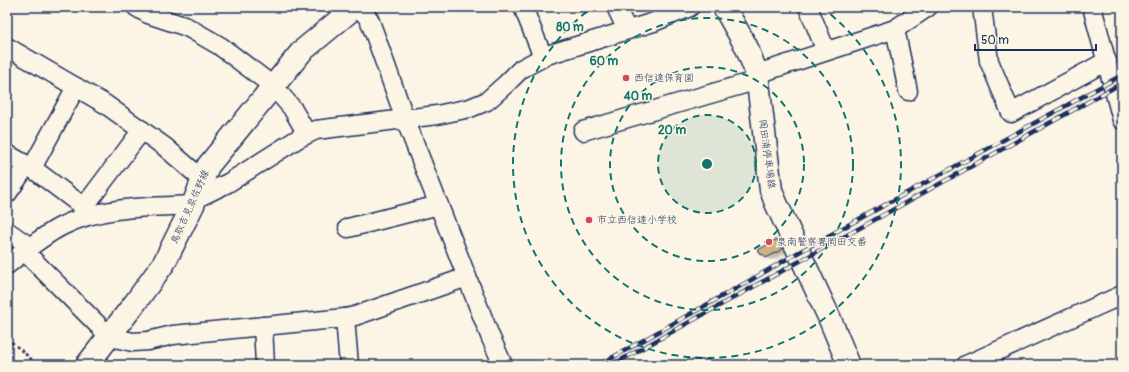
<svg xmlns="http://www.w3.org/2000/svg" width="1129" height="372" font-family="Pangolin,'Klee One',sans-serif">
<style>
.building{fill:#ceb283;stroke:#1b2f5e;filter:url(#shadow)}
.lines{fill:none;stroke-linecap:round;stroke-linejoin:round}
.minor-casing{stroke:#1b2f5e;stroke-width:21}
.secondary-casing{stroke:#1b2f5e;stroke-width:25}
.path{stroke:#1b2f5e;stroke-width:2.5;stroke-dasharray:3 3;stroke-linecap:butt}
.minor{stroke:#fcf5e5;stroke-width:18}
.secondary{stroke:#fcf5e5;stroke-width:22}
.rail-casing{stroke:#1b2f5e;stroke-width:4.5}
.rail{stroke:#fcf5e5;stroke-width:3;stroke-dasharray:9;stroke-linecap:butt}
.ring{fill:none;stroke:#0f766e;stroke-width:2;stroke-dasharray:7 5}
.poi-dot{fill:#d1495b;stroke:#fcf5e5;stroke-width:1.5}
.labels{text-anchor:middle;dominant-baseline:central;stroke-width:3;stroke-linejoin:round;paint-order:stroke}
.poi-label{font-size:10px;fill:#1b2f5e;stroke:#fcf5e5;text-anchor:start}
.street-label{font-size:10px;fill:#1b2f5e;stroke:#fcf5e5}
.centre{fill:#0f766e;stroke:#fcf5e5;stroke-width:2}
.ring-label{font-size:12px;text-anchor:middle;font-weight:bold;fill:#0f766e;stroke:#fcf5e5;stroke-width:3;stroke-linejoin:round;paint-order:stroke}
</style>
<defs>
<filter id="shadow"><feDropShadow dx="4.5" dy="2.5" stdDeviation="2" flood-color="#0004"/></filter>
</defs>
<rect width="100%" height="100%" fill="#fcf5e5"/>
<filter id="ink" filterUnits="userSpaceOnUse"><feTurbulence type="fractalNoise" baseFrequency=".025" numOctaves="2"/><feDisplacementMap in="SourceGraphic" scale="8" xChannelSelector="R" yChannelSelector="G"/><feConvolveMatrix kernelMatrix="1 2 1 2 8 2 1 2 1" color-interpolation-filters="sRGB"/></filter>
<g filter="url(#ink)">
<!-- building -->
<path class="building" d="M777 239 783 249 766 258 763 254 761 255 758 250Z"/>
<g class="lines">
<defs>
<g id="minor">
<path d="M136 7 148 14 187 27 220 46 273 86 292 108 307 134"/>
<path d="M359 7 369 19 375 35 405 119 490 336 503 365"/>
<path d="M523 7 543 57"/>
<path d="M616 7 627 30"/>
<path d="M808 7 826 51"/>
<path d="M982 7 989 61 1011 113 1107 61"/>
<path d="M1092 7 1122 120"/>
<path d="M895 29 908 91"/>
<path d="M7 47 105 104 165 147 203 180"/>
<path d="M757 74 895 29 928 7"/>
<path d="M583 131 758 80"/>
<path d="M7 154 32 168 93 214"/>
<path d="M32 168 76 87"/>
<path d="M7 194 27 165"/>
<path d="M195 199 228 183 299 138 316 130 437 115 470 108 487 101 506 84 521 69 547 55 654 22 690 7"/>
<path d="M84 207 142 130"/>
<path d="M348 228 439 205"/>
<path d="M7 231 30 247"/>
<path d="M25 252 110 337 133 342 148 341 173 335 345 318 355 316 467 277"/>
<path d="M7 265C25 251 42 236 62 226 101 206 151 207 193 205"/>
<path d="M345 318 349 365"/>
<path d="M263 326 265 365"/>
<path d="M966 365 1122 295"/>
</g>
<g id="secondary">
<path d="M724 7 746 46 757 74 771 190 776 203 829 317 849 365"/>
<path d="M87 365 135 303 164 263 193 205 208 166 302 51 355 7"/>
</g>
</defs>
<!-- minor casing -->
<use href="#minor" class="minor-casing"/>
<!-- secondary casing -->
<use href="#secondary" class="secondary-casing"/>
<!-- path -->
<path class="path" d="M7 338 38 365"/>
<!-- minor -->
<use href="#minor" class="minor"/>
<!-- secondary -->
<use href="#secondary" class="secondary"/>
<defs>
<g id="rail">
<path d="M599 365 751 280 799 252 1122 75"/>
<path d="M612 365 1122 83"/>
</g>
</defs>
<!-- rail casing -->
<use href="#rail" class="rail-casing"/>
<!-- rail -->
<use href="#rail" class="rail"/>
</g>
</g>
<!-- distance rings -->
<circle cx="707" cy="164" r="49" fill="#0f766e" fill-opacity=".12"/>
<g class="ring">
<circle cx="707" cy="164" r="49"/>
<circle cx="707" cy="164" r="97"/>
<circle cx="707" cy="164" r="146"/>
<path d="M821 7A194 194 0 1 1 593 7"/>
</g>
<!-- markers -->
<g class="poi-dot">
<circle cx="626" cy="78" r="4"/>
<circle cx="589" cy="220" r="4"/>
<circle cx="769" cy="242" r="4"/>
</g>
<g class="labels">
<!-- poi labels -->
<g class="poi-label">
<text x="634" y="78">西信達保育園</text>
<text x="597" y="220">市立西信達小学校</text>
<text x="777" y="242">泉南警察署岡田交番</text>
</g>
<!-- street labels -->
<g class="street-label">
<text transform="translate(767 154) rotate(82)">岡田浦停車場線</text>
<text transform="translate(190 207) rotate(-66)">鳥取吉見泉佐野線</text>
</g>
</g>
<circle cx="707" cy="164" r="6" class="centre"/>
<g class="ring-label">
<text x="570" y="31">80 m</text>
<text x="604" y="65">60 m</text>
<text x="638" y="100">40 m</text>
<text x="672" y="134">20 m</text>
</g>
<!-- margin -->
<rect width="1129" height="372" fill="none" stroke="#fcf5e5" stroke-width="24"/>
<rect x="12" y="12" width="1105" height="348" fill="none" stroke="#1b2f5e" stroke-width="1.5" filter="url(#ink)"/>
<!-- scale -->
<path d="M975 44v6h121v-6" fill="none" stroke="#1b2f5e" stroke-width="2"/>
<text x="981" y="44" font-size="12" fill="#1b2f5e" stroke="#fcf5e5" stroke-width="3" paint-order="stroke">50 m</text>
</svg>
